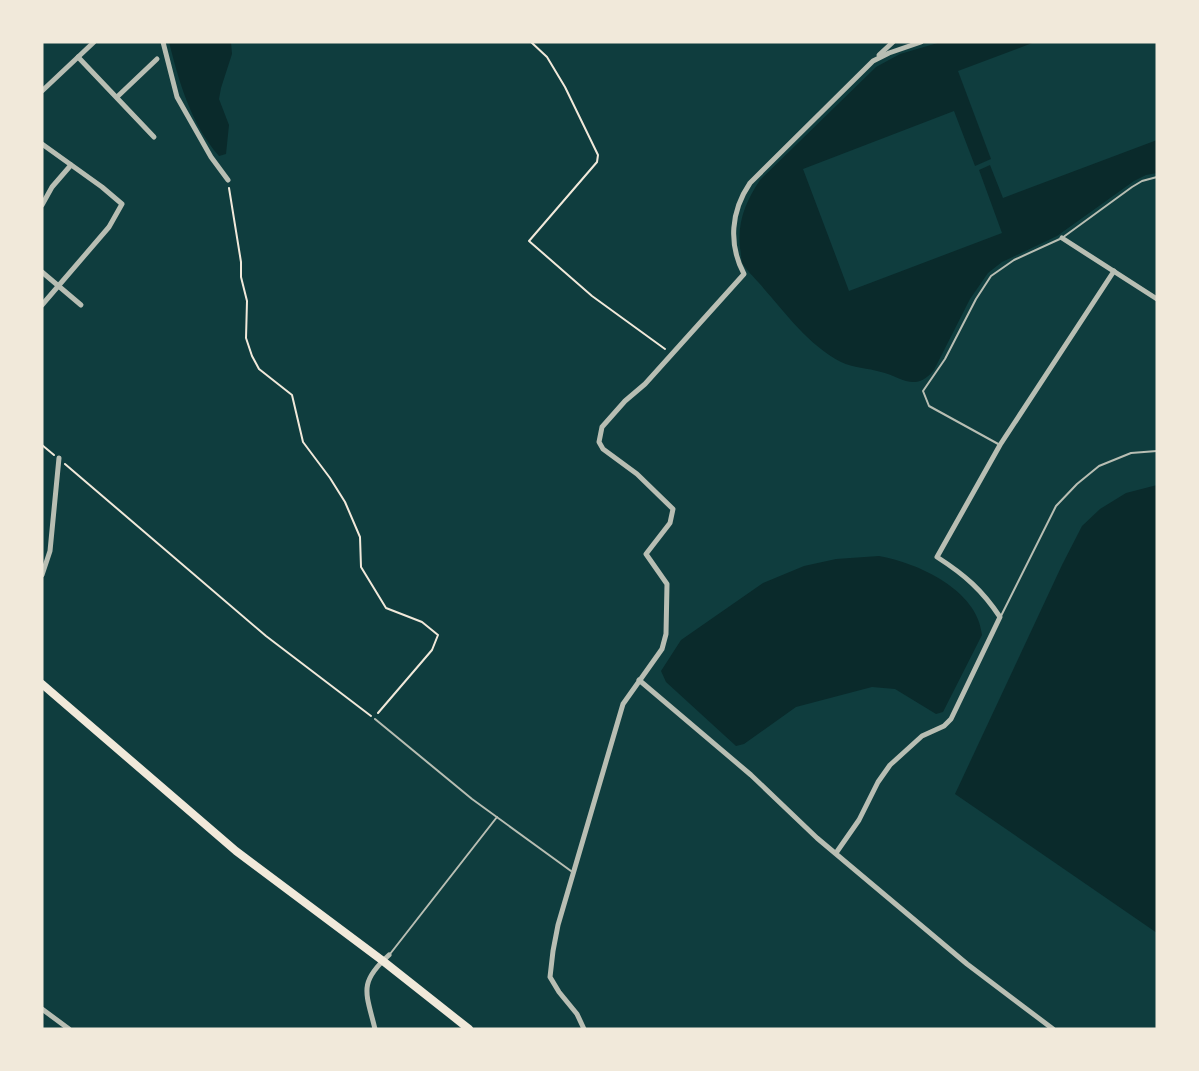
<svg xmlns="http://www.w3.org/2000/svg" width="1199" height="1071" font-family="'Playfair Display',serif">
<style>
.water{fill:#0a2a2b}
.lines{fill:none;stroke-linecap:round;stroke-linejoin:round}
.path{stroke:#f1e9da;stroke-width:2}
.service{stroke:#b8beb3;stroke-width:2}
.minor{stroke:#b8beb3;stroke-width:5}
.secondary{stroke:#f1e9da;stroke-width:8}
</style>
<rect width="100%" height="100%" fill="#0f3d3e"/>
<!-- water -->
<g class="water">
<path d="M169 42H231L232 54 221 88 219 99 229 125 226 154 219 156C191 124 179 82 169 42Z"/>
<path d="M941 42H1035L958 71 991 159 975 166 954 111 803 169 849 291 1002 233 979 170 990 165 1003 198 1157 140V173L1146 175 1134 181 1057 236 1002 262 988 273 970 299 934 370C915 393 902 377 881 372 868 368 853 368 841 362 807 344 784 311 759 283 754 277 745 269 742 262 741 258 741 252 740 248 737 222 746 201 760 180L876 67 900 54Z"/>
<path d="M1157 485V933L955 794 1062 565 1082 526 1100 509 1126 493Z"/>
<path d="M879 556C918 563 978 590 982 635L943 712 936 714 895 689 872 687 796 707 744 744 736 746 666 682 661 671 681 640 763 583 804 566 836 559Z"/>
</g>
<g class="lines">
<!-- path -->
<g class="path">
<path d="M531 42 547 57 565 87 598 155 597 162 529 241 592 296 665 349"/>
<path d="M229 188 241 262V277L247 301 246 338 252 356 259 369 292 395 303 442 330 478 345 502 360 537 361 567 386 608 422 622 438 635 432 650 378 713"/>
<path d="M42 445 54 455"/>
<path d="M65 464 266 636 371 716"/>
</g>
<!-- service -->
<g class="service">
<path d="M1000 445 929 406 923 391 945 359 976 299 991 276 1014 260 1062 238 1132 187 1142 181 1157 177"/>
<path d="M1001 616 1056 506 1077 484 1099 466 1131 453 1157 451"/>
<path d="M375 719 472 799 571 871"/>
<path d="M390 954 497 817"/>
</g>
<!-- minor -->
<g class="minor">
<path d="M163 42 177 97 211 157 228 180"/>
<path d="M879 55 893 42"/>
<path d="M78 57 154 137"/>
<path d="M42 91 94 42"/>
<path d="M117 97 157 59"/>
<path d="M42 144 102 187 122 204 109 227 42 305"/>
<path d="M42 205 52 187 71 165"/>
<path d="M1062 238 1157 299"/>
<path d="M42 272 81 305"/>
<path d="M42 575 50 551 59 458"/>
<path d="M639 680 751 775 817 838 967 964 1053 1029"/>
<path d="M836 853 859 820 878 782 890 765 922 736 944 726 951 719 1000 617C982 590 965 575 937 557L1000 445 1114 271"/>
<path d="M42 1009 69 1029"/>
<path d="M375 1029C366 992 358 983 389 955"/>
<path d="M584 1029 577 1014 559 992 550 977 553 951 558 925 623 704 662 649 666 634 667 584 646 554 670 523 673 509 637 474 603 449 599 442 602 427 625 401 645 384 744 274C728 244 731 211 750 183L873 61 889 53 921 42"/>
</g>
<!-- secondary -->
<path class="secondary" d="M42 684 236 851 383 961 469 1029"/>
</g>
<!-- border -->
<rect width="1199" height="1071" fill="none" stroke="#f1e9da" stroke-width="87"/>
</svg>
